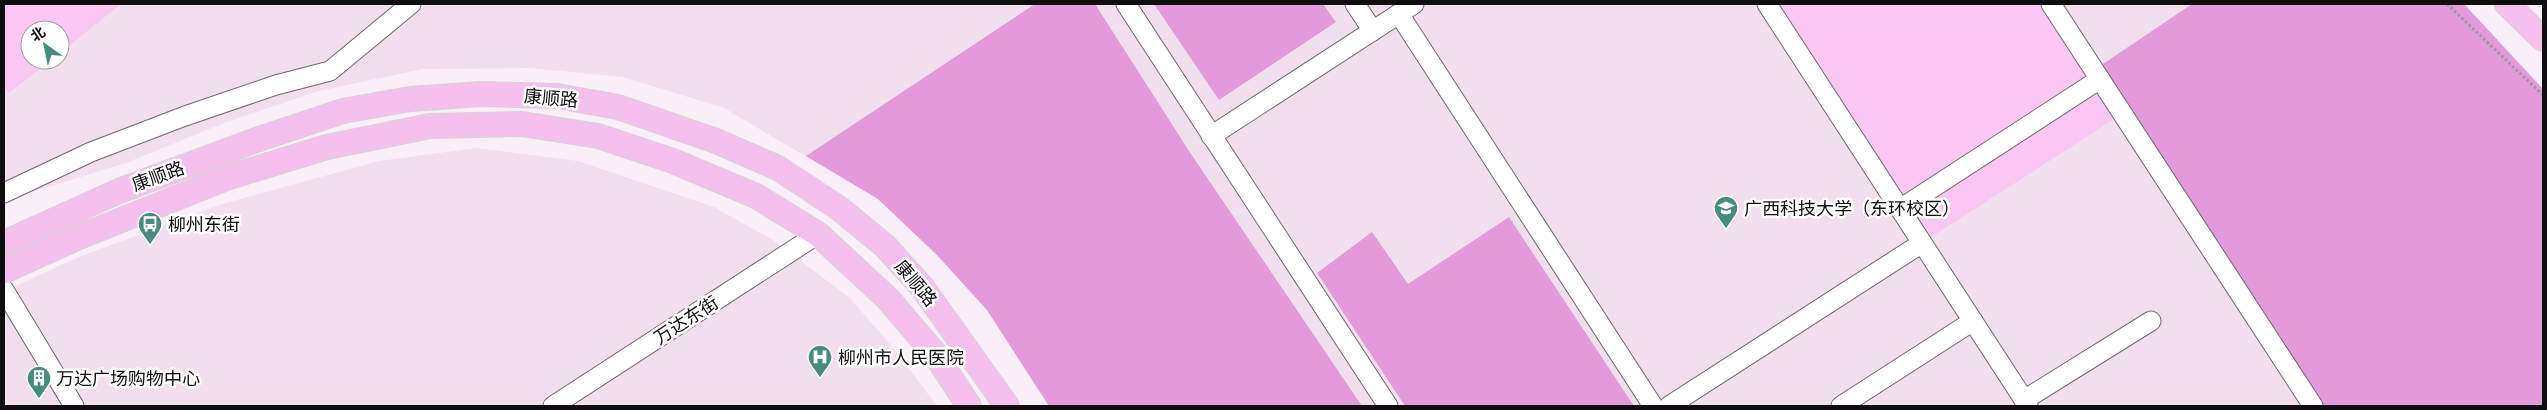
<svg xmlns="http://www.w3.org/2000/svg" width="2547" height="410" font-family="Quicksand,'Noto Sans SC',sans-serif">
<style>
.built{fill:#f1dfee;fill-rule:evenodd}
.green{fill:#fac6f2}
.forest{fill:#e39ada}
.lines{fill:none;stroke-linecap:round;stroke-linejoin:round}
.minor-casing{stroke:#70666f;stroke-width:21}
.major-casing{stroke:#d4d3d4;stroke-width:26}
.path{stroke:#9f979e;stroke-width:3;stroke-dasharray:2.5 2.5;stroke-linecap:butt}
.minor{stroke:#fff;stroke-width:19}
.major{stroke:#f5c0ee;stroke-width:24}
.labels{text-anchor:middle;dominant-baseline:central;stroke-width:5;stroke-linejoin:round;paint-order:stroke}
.street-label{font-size:18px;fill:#100d10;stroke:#fff}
.poi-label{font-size:18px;fill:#100d10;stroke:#fff;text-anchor:start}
</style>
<rect width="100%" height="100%" fill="#faeef8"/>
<!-- built -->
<g class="built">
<path d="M4 4H2464L2543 89V406H1049L987 310 937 255 878 199 724 108 623 77 530 68 423 69 319 91 224 123 126 163 22 195 4 203ZM30 30H60V60H30Z"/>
<path d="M476 148 578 161 714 207 773 240 850 298 895 350 937 406H4V291L79 257 222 204 379 161Z"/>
</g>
<!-- green -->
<g class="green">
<path d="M4 4H121L60 53V30H30V60H51L9 93 4 86Z"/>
<path d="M1780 4H2051L2122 114 1922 243Z"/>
</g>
<!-- forest -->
<g class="forest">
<path d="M1035 4H1095L1191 154 1362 406H1049L987 310 937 255 878 199 806 156Z"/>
<path d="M1154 4H1323L1336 22 1219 100Z"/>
<path d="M2192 4H2464L2543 89V406H2313L2094 70Z"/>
<path d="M1509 217 1634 406H1405L1317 273 1372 232 1408 284Z"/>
</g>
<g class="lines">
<defs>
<g id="minor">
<path d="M1126 4 1388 406"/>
<path d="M1355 4 1373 31"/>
<path d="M1767 4 2028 406"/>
<path d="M2051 4 2313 406"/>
<path d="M1399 14 1653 406"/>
<path d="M1211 136 1414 4"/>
<path d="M4 193 91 152 185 116 276 85 330 71 411 4"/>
<path d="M1900 209 2100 79"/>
<path d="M4 290 74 406"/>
<path d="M2024 400 2151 321"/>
<path d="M553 406 818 234"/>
<path d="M1669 406 1922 243"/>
<path d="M1841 406 1973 321"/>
</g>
<g id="major">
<path d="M2507 4 2543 39"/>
<path d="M4 243 119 191 262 138 343 111 410 99 481 94 557 96 618 107 716 141 778 168 840 209 885 246 922 287 1007 406"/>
<path d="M4 271 79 237 229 177 327 147 430 126 522 124 598 136 673 161 756 196 818 234 888 299 935 354 969 406"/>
</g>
</defs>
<!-- minor casing -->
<use href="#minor" class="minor-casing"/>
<!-- major casing -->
<use href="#major" class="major-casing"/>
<!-- path -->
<path class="path" d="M2447 4 2543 95"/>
<!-- minor -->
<use href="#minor" class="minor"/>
<!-- major -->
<use href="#major" class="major"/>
</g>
<!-- icons -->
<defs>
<symbol id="university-pin" viewBox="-11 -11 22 30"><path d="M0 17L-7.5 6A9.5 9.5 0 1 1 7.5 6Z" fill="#488c80" stroke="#fff"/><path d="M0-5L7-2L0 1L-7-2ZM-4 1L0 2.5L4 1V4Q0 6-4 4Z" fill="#fff"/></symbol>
<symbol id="bus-pin" viewBox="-11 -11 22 30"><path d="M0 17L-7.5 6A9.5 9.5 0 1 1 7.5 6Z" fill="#488c80" stroke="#fff"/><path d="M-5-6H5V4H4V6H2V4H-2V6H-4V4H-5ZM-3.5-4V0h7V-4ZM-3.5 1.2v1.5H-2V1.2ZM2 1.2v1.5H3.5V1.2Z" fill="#fff"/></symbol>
<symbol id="hospital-pin" viewBox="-11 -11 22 30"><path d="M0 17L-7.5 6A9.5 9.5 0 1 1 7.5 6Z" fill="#488c80" stroke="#fff"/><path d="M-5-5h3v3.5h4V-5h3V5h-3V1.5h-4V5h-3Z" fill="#fff"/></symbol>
<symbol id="building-pin" viewBox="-11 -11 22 30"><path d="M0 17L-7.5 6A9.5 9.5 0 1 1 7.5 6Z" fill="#488c80" stroke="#fff"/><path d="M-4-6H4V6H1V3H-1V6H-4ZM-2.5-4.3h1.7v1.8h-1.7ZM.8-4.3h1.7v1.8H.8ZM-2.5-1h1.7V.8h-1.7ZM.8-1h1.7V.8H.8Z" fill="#fff"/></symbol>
</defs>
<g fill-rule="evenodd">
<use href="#university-pin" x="1712" y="194" width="28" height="38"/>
<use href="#bus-pin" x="136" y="210" width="28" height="38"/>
<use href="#hospital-pin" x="806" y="343" width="28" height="38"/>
<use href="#building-pin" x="25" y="364" width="28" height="38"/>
</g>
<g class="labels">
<!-- street labels -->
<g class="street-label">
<text transform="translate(551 98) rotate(5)">康顺路</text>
<text transform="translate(158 176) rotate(-20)">康顺路</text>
<text transform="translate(916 283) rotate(50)">康顺路</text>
<text transform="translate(686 320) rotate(-33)">万达东街</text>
</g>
<!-- poi labels -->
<g class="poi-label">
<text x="1744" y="208">广西科技大学（东环校区）</text>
<text x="168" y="224">柳州东街</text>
<text x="838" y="357">柳州市人民医院</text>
<text x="56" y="378">万达广场购物中心</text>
</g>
</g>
<!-- border -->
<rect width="2547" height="410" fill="none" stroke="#100d10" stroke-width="10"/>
<!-- north arrow -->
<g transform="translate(45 45) rotate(327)"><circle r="24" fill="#ffffff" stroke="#9f9e9f"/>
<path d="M0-4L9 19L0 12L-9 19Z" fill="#488c80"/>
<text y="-8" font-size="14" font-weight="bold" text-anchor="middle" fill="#100d10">北</text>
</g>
</svg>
